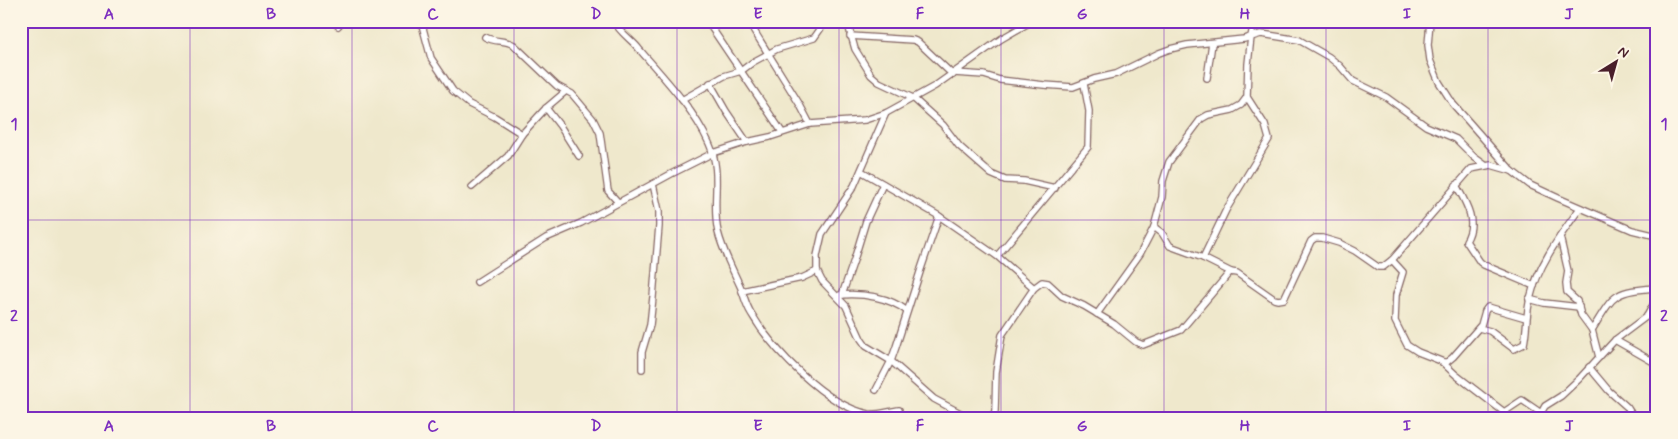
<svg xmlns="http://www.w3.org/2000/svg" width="1678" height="439" font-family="Mynerve,sans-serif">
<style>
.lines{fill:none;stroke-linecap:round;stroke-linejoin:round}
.minor-casing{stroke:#846563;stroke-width:8}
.minor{stroke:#fff;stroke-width:5.5}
.grid{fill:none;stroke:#7b2cbf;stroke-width:1;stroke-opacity:0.55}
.neatline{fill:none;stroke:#7b2cbf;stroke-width:2}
.grid-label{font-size:16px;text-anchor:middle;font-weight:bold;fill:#7b2cbf}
</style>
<rect width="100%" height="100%" fill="#fcf5e5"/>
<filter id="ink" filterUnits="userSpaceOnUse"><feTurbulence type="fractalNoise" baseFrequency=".02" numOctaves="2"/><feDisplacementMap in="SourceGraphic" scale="10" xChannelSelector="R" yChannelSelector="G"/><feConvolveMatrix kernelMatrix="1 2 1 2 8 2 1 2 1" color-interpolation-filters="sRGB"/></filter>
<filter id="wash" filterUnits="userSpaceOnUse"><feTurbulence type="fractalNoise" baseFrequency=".0096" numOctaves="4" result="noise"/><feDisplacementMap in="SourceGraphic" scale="20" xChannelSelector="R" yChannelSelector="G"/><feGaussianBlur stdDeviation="1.12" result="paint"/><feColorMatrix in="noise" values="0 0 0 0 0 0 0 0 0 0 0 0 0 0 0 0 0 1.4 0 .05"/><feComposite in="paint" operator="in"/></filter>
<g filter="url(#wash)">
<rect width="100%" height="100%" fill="#efe8cc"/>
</g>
<g filter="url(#ink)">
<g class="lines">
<defs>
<g id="minor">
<path d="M421 21 431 58 453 91 469 104 495 117 522 134"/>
<path d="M614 21C620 33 631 39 639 49 664 78 693 108 709 143 723 174 711 202 718 232 723 252 733 270 741 288 744 296 746 305 751 313 772 349 826 406 869 414 878 415 890 411 899 410"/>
<path d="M707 21 782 132"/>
<path d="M748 21 800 105 810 124"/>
<path d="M847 21 855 49 871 75 879 82 913 98 943 125 959 146 991 174 1005 180 1024 181 1055 188"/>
<path d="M1430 21 1428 45 1430 60 1439 82 1453 104 1512 171 1530 185 1558 198 1632 230 1657 236"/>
<path d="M338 26 342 21"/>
<path d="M850 36 913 40 918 42 953 75"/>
<path d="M485 37C496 43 504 39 514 45L557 86 572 94 593 119 600 133 608 191 618 202"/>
<path d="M954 73 984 75 1000 80 1044 85 1073 87 1094 79 1116 74 1159 53 1170 49 1187 45 1244 39 1261 34 1268 35 1299 40 1329 57 1340 66 1353 81 1386 97 1426 126 1456 139 1474 157 1485 165"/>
<path d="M1207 78 1212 43"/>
<path d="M710 83 726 111 747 142"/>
<path d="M682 100 724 76 741 71 753 62 777 49 814 38 826 21"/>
<path d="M546 108 560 126 579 156"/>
<path d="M886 113 854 186 822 234 817 256V271L822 281 846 306 861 339 866 346 891 361 934 399 964 415 974 418"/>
<path d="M861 171 939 216 997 256 1034 288"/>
<path d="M1456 185C1466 203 1478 221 1466 241L1480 262 1484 265 1534 286"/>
<path d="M472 187 508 156 522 134 546 108 566 91"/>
<path d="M1154 227 1162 233 1170 246 1203 258 1231 272"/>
<path d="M1560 237 1568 271 1566 283 1567 292 1577 301 1581 315 1592 330 1599 357"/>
<path d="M997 256 1088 147 1089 111 1084 84"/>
<path d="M1203 258 1226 210 1269 139 1265 125 1247 97"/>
<path d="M1392 260 1403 272 1396 295 1395 321 1407 345 1418 352 1441 361 1456 375 1504 412"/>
<path d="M477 282 546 238 581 223 671 174 713 153 747 142 770 137 810 124 865 120 886 113 935 86 1001 39 1032 21"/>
<path d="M742 291 802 278 817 271"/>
<path d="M840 295C863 293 889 297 907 311"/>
<path d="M842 295 854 260 866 221 883 184"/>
<path d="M1529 299 1544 303 1579 307"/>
<path d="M1097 314 1140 254 1154 227 1162 197 1163 181 1169 162 1201 119 1208 115 1232 110 1241 105 1247 97 1248 64 1251 37 1254 21"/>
<path d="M1479 328 1490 331 1514 349 1524 344C1527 330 1526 314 1530 299 1538 265 1560 236 1580 208"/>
<path d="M1592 330C1614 294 1613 291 1657 288"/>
<path d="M1615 340 1657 364"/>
<path d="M1442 362H1447L1453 357 1481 325 1485 311 1488 307 1526 318"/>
<path d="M1589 367 1609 391 1627 407 1634 418"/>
<path d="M642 369V352L650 325 653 297 659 226V211L653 184"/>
<path d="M876 390 891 361 896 347 921 269 939 216"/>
<path d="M992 418 995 411 996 372 1002 335 1034 288 1042 282 1048 283 1062 296 1084 306 1114 324 1136 342 1143 345 1181 330 1230 272 1237 273 1274 299 1278 300 1284 299 1311 241 1315 238H1322L1339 243 1355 251 1378 267H1383L1392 260 1471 169 1491 165 1512 171"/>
<path d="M1500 418 1504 412 1522 400 1541 413"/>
<path d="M1543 418 1541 413 1545 406 1561 396 1579 379 1615 340 1647 316 1657 298"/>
</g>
</defs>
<!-- minor casing -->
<use href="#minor" class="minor-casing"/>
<!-- minor -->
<use href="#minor" class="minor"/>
</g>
</g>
<!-- grid -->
<path class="grid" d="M190 21V418M352 21V418M514 21V418M677 21V418M839 21V418M1001 21V418M1164 21V418M1326 21V418M1488 21V418M21 220H1657"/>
<!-- margin -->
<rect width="1678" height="439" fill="none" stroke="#fcf5e5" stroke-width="55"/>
<!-- north arrow -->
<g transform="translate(1616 62) rotate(37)" stroke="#fcf5e5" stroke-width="4" paint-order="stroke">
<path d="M0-4L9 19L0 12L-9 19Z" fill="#4a1f2b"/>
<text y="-8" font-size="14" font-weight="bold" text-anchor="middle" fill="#4a1f2b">N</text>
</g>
<rect x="28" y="28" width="1622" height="384" class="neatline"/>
<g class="grid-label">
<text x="109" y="19">A</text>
<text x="271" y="19">B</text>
<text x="433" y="19">C</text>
<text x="596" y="19">D</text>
<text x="758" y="19">E</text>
<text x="920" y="19">F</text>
<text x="1082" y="19">G</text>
<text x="1245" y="19">H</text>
<text x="1407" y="19">I</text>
<text x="1569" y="19">J</text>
<text x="14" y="129">1</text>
<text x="1664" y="129">1</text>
<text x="14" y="321">2</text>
<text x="1664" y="321">2</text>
<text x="109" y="431">A</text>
<text x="271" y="431">B</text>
<text x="433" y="431">C</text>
<text x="596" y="431">D</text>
<text x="758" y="431">E</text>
<text x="920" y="431">F</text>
<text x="1082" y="431">G</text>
<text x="1245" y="431">H</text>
<text x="1407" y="431">I</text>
<text x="1569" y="431">J</text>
</g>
</svg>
